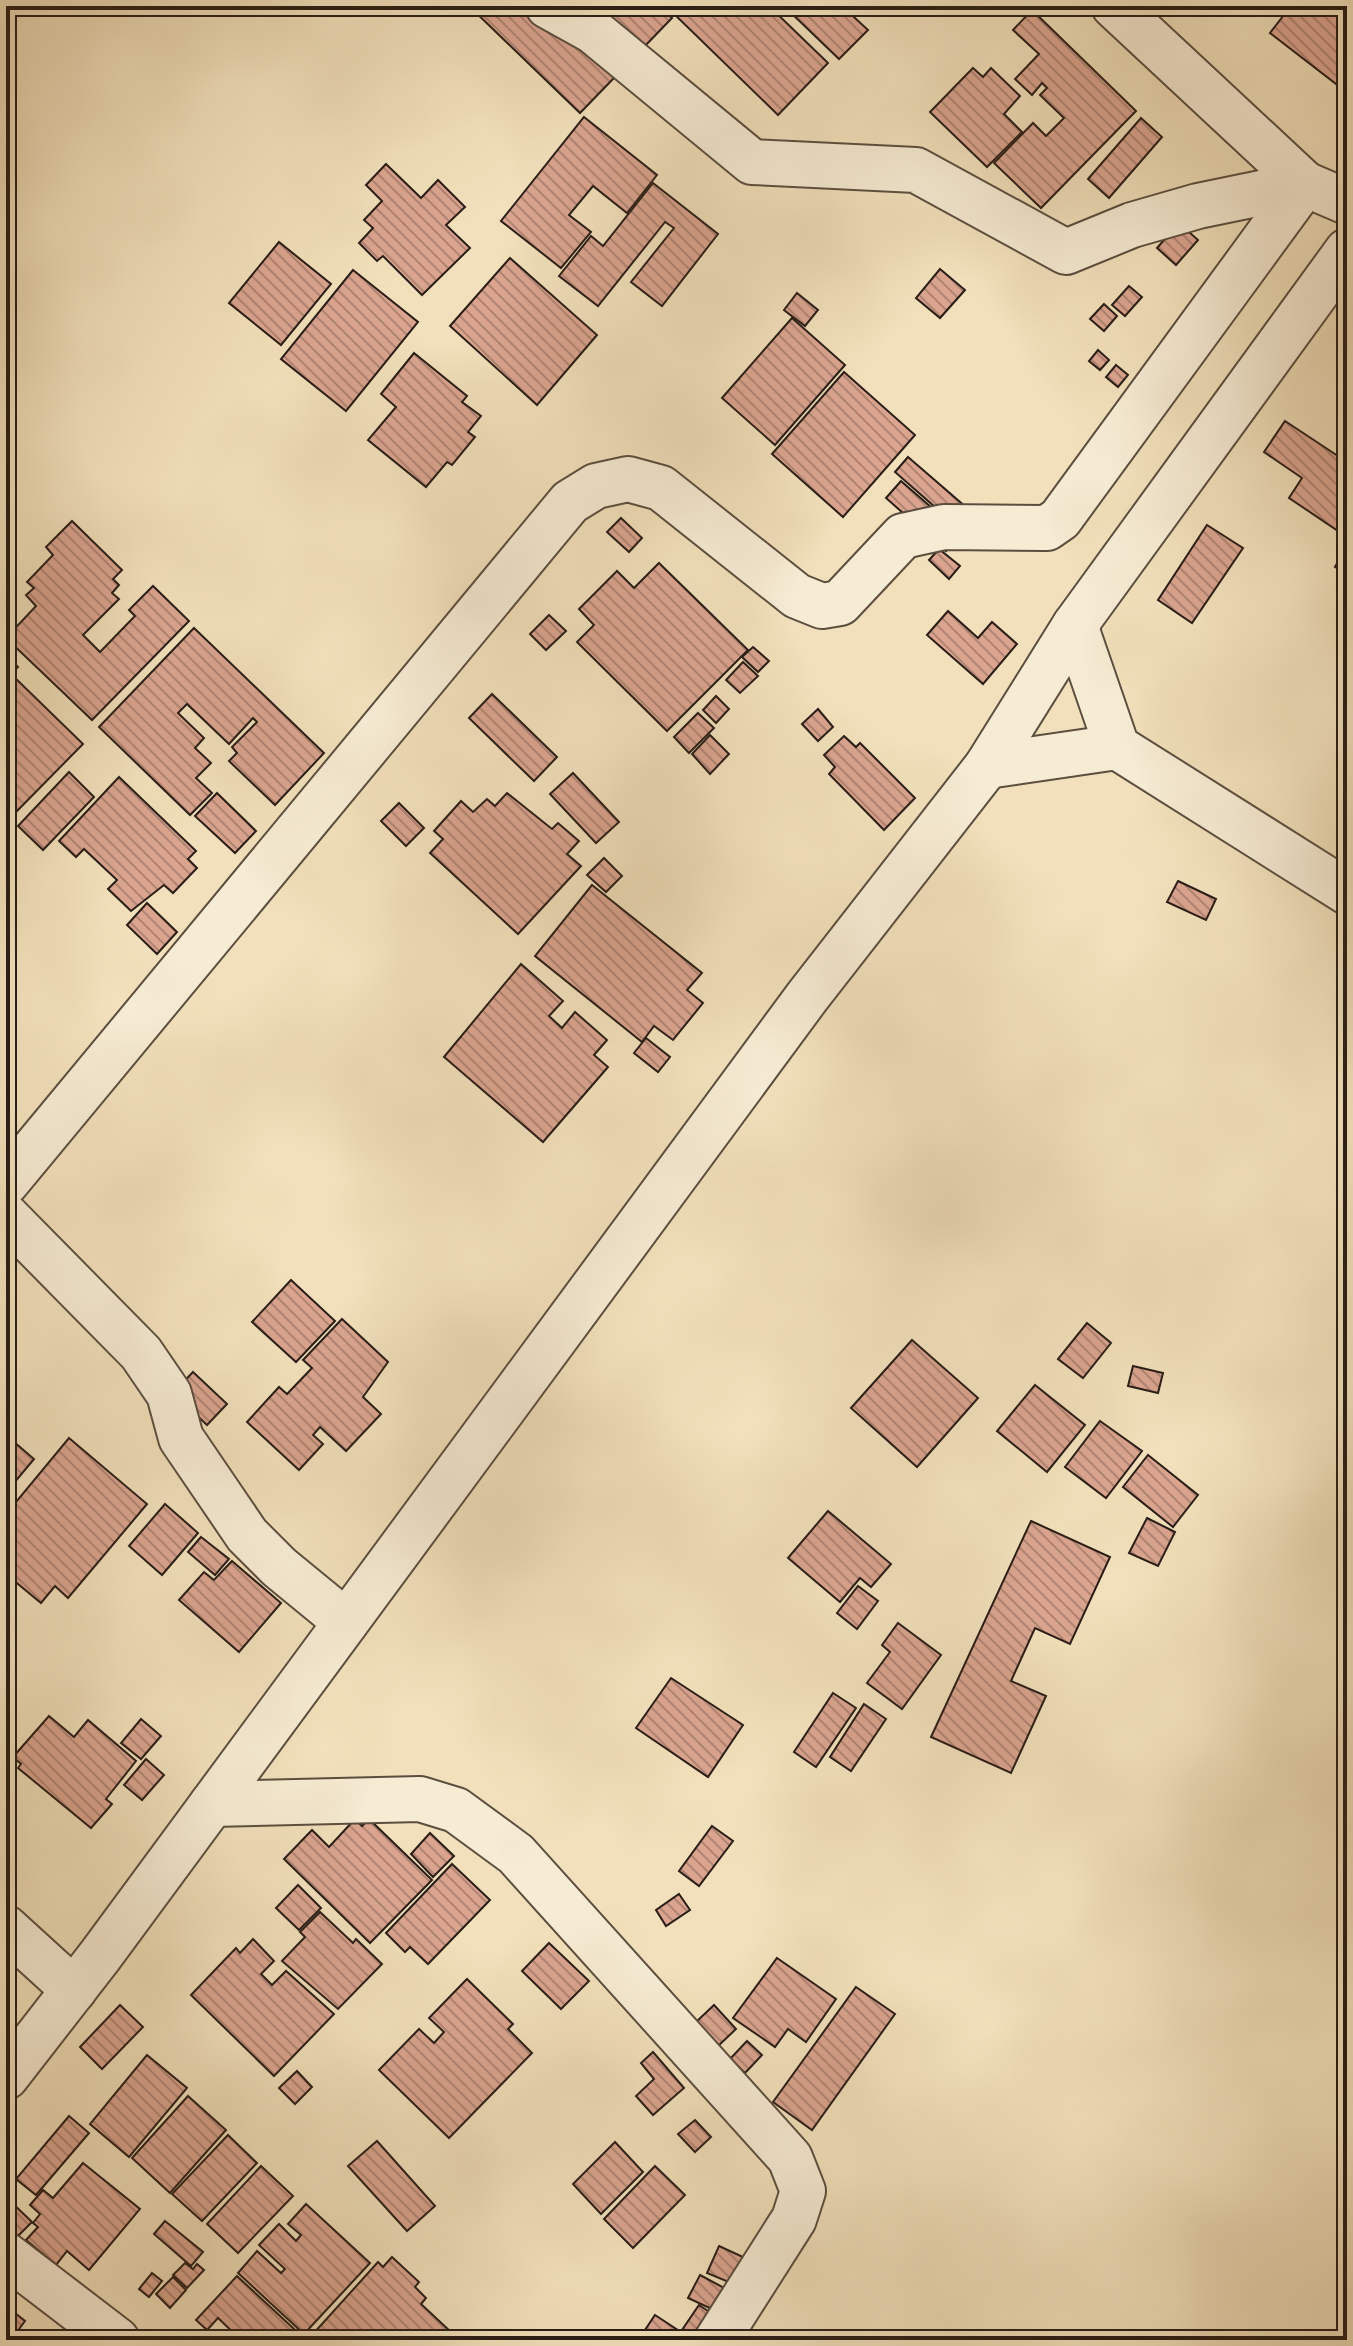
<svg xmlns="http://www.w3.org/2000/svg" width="1353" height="2346" font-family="'IM FELL French Canon',serif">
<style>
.building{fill:url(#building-back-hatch);stroke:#291d16;stroke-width:2}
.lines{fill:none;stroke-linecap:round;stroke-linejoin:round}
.minor-casing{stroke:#5b4e3f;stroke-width:48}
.minor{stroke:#f6ebd3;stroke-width:44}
</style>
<defs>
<pattern id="building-back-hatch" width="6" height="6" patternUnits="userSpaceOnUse" patternTransform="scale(2)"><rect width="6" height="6" fill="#daa48f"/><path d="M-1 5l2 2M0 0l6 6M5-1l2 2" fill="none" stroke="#b18574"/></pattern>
</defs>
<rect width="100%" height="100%" fill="#f1e0bb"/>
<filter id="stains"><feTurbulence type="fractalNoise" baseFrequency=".0025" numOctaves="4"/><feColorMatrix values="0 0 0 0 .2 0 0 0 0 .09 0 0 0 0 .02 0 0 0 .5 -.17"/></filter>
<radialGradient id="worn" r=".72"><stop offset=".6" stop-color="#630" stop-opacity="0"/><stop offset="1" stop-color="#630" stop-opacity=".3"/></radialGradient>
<!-- building -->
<g class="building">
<path d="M469 6H659L672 18 580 113Z"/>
<path d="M677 6H769L828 63 778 115 672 12Z"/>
<path d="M792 6H842L868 30 839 59 788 10Z"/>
<path d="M1291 6H1347V78L1340 87 1270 33Z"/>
<path d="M1032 10 1136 111 1041 208 994 163 1033 123 1046 136 1064 118 1040 95 1047 88 1042 83 1032 95 1015 79 1039 54 1013 30Z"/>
<path d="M973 68 983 77 991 68 1020 96 1004 114 1022 132 987 167 930 112Z"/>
<path d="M584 117 657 175 627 213 593 186 569 215 591 232 561 268 501 221Z"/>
<path d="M1141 118 1162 137 1109 198 1088 179Z"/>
<path d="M386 164 421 198 438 180 465 207 446 225 470 248 422 295 383 256 377 261 359 243 373 228 364 220 382 201 366 185Z"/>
<path d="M653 183 718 234 662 306 631 282 674 228 665 222 598 306 559 276 591 236 603 246Z"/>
<path d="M1179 223 1198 240 1176 265 1157 248Z"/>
<path d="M279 242 331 284 281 345 229 303Z"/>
<path d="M510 258 597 335 537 405 450 326Z"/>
<path d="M940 269 965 290 940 318 916 298Z"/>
<path d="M353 270 418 322 346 411 281 359Z"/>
<path d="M1129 286 1142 297 1125 316 1112 305Z"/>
<path d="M797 293 818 310 805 326 784 310Z"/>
<path d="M1104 304 1117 316 1104 331 1090 319Z"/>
<path d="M792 318 845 365 775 445 722 398Z"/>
<path d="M1098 350 1109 360 1100 370 1089 361Z"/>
<path d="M414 353 467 396 462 402 481 416 468 432 475 437 452 465 447 462 426 487 368 440 396 407 381 394Z"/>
<path d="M1116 365 1128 375 1118 387 1106 377Z"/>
<path d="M844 372 915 435 843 517 772 454Z"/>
<path d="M1285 421 1347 462V537L1289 498 1302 478 1264 452Z"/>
<path d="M908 457 974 514 960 529 895 472Z"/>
<path d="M901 481 962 534 946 551 886 498Z"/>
<path d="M621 518 642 538 629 552 607 532Z"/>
<path d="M72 521 122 570 113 579 119 585 112 593 119 599 83 635 100 652 135 616 129 610 153 586 189 621 92 720 6 638 36 606 26 595 34 588 27 582 53 555 46 547Z"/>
<path d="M1207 525 1243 548 1192 623 1158 600Z"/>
<path d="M1347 546V574L1335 567Z"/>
<path d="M939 549 960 566 949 579 929 560Z"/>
<path d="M659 563 748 650 667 731 577 642 594 625 579 609 617 571 634 588Z"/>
<path d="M948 611 978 638 992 622 1017 644 983 684 927 635Z"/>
<path d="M549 615 566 631 546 650 530 634Z"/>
<path d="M194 628 324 753 275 805 229 761 237 753 232 747 257 722 253 718 229 744 187 704 178 713 204 738 195 748 211 763 196 778 212 793 190 815 99 727Z"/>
<path d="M753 647 769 661 758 672 742 657Z"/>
<path d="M6 655 18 667 11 674 83 744 16 812 6 802Z"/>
<path d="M743 662 758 676 740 693 726 680Z"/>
<path d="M492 694 557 757 534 781 469 718Z"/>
<path d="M716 696 729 709 716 723 703 710Z"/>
<path d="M818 709 833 727 818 741 802 724Z"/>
<path d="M698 713 714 728 689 753 674 737Z"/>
<path d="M710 735 729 754 710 774 692 754Z"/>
<path d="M844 736 856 747 860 743 915 798 884 830 829 774 835 767 824 755Z"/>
<path d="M69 772 94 797 43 850 18 826Z"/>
<path d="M573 773 619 822 596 843 550 794Z"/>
<path d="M119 777 196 851 188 859 197 868 173 893 164 885 131 911 108 889 117 880 84 849 76 857 59 841Z"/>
<path d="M217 793 256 831 235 853 195 816Z"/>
<path d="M507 793 552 829 558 823 579 841 567 854 581 866 518 934 430 853 443 839 434 831 461 801 473 812 487 799 495 806Z"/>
<path d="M399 803 424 828 406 846 381 821Z"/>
<path d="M604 858 622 876 606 892 587 875Z"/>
<path d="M1178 881 1216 899 1206 920 1167 902Z"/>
<path d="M592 885 702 973 687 990 703 1003 673 1040 654 1026 642 1042 535 956Z"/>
<path d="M147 903 177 932 157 954 127 925Z"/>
<path d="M521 964 563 1001 549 1016 562 1028 575 1012 607 1040 594 1055 608 1067 543 1142 444 1057Z"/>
<path d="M646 1038 670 1057 658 1072 634 1053Z"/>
<path d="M291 1280 335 1321 296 1362 252 1322Z"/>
<path d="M342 1319 388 1362 363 1397 381 1414 346 1451 320 1427 313 1435 323 1444 299 1470 247 1422 279 1387 287 1394 312 1368 303 1360Z"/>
<path d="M1087 1323 1111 1343 1083 1378 1058 1359Z"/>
<path d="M912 1340 978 1398 917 1467 851 1408Z"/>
<path d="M1133 1366 1163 1373 1158 1393 1128 1386Z"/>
<path d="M193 1372 227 1404 207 1425 173 1393Z"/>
<path d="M1035 1385 1085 1425 1047 1472 997 1431Z"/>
<path d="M1100 1421 1142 1451 1106 1498 1065 1467Z"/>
<path d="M6 1435 34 1459 14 1483 6 1476Z"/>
<path d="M69 1438 147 1504 68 1598 55 1586 41 1603 6 1574V1514Z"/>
<path d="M1148 1455 1198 1495 1173 1527 1123 1487Z"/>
<path d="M165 1504 198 1533 162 1575 129 1546Z"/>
<path d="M828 1511 891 1564 871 1587 860 1578 840 1602 788 1558Z"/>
<path d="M1147 1518 1175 1532 1158 1566 1129 1553Z"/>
<path d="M1031 1521 1110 1557 1070 1644 1035 1628 1011 1681 1046 1696 1011 1773 931 1737Z"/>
<path d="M201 1537 229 1559 215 1575 188 1552Z"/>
<path d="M232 1561 281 1603 239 1652 179 1600 204 1572 214 1580Z"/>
<path d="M858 1586 878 1601 857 1629 837 1613Z"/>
<path d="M898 1623 941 1655 902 1709 867 1683 890 1652 882 1645Z"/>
<path d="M671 1678 743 1725 708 1777 636 1728Z"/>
<path d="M833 1693 856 1708 816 1767 794 1752Z"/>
<path d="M864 1704 886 1719 851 1771 830 1757Z"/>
<path d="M49 1716 74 1737 88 1720 136 1761 106 1799 112 1804 91 1828 18 1768 21 1764 13 1757Z"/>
<path d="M141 1719 161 1736 141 1759 121 1743Z"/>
<path d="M146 1759 164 1775 142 1800 124 1785Z"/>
<path d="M355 1819 362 1826 369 1819 432 1880 370 1943 284 1859 312 1830 329 1847Z"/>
<path d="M712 1826 733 1841 699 1886 679 1871Z"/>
<path d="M430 1833 454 1856 433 1877 411 1854Z"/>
<path d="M452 1864 490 1900 428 1964 410 1947 405 1952 386 1933Z"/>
<path d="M298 1885 321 1908 299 1930 276 1908Z"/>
<path d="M679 1894 690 1910 666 1926 656 1910Z"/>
<path d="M320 1912 353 1943 356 1939 382 1964 338 2009 282 1961 305 1937 300 1932Z"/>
<path d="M253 1939 274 1961 261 1974 272 1985 286 1971 334 2014 274 2076 191 1995 236 1948 240 1953Z"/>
<path d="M549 1943 589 1981 561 2009 522 1971Z"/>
<path d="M777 1958 836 1999 806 2042 788 2029 775 2047 733 2018Z"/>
<path d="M467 1979 513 2024 508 2029 532 2053 449 2138 379 2070 419 2029 434 2043 444 2032 429 2018Z"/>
<path d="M856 1987 895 2014 812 2130 773 2102Z"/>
<path d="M120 2005 143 2027 102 2069 80 2047Z"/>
<path d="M714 2005 736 2029 717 2047 695 2023Z"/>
<path d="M747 2041 762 2055 745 2073 730 2059Z"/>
<path d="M653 2052 684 2088 653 2115 636 2096 654 2079 641 2063Z"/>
<path d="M147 2055 187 2088 129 2157 90 2124Z"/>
<path d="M297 2071 312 2087 295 2104 279 2088Z"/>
<path d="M188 2096 226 2130 170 2193 132 2158Z"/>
<path d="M69 2116 89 2133 36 2195 16 2179Z"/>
<path d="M695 2120 711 2137 695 2152 678 2134Z"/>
<path d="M228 2135 257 2163 202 2221 172 2194Z"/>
<path d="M377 2141 435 2206 407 2231 348 2166Z"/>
<path d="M615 2142 643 2172 601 2214 573 2184Z"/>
<path d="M83 2163 140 2209 89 2270 67 2251 56 2265 26 2240 38 2227 33 2223 40 2214 30 2205 43 2190 53 2198Z"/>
<path d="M261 2166 293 2196 238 2253 207 2224Z"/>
<path d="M655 2166 685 2195 633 2248 604 2219Z"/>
<path d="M6 2197 32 2222 14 2240 6 2232Z"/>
<path d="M306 2204 370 2263 304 2334 238 2273 257 2251 281 2273 285 2269 259 2245 279 2224 296 2241 301 2235 288 2224Z"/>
<path d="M165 2221 203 2252 191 2266 154 2234Z"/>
<path d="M719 2246 743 2257 731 2283 707 2273Z"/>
<path d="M392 2257 419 2282 415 2287 426 2298 421 2304 451 2332 444 2340H320L313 2334 378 2262 383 2267Z"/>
<path d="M185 2263 193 2269 197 2264 204 2270 187 2288 173 2275Z"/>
<path d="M152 2273 162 2281 149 2297 139 2289Z"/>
<path d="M700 2275 726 2289 716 2311 688 2298Z"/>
<path d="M237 2276 306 2340H241L218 2318 207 2330 196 2320Z"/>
<path d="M173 2277 186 2290 170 2308 156 2294Z"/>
<path d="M699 2305 717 2317 697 2340 682 2330Z"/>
<path d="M6 2306 25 2321 11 2340H6Z"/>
<path d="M655 2315 693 2340 639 2339Z"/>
</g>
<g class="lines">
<defs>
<g id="minor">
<path d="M548 6 593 31 752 162 916 170 1066 252 1132 225 1198 206 1305 184 1347 202"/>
<path d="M1075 625 1117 747 1347 892"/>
<path d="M987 766 1117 747"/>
<path d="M6 1183 570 502 596 486 628 479 661 488 797 596 822 606 840 603 903 536 944 527 1047 528 1060 519 1305 184 1114 6"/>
<path d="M6 1216 141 1353 169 1394 181 1438 247 1535 279 1567 346 1622"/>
<path d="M212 1804 420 1799 456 1810 516 1854 790 2158 803 2191 794 2219 717 2340"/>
<path d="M6 1928 74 1990"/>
<path d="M6 2077 100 1956 807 997 987 766 1075 625 1347 251"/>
<path d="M6 2255 117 2340"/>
</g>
</defs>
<!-- minor casing -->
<use href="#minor" class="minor-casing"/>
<!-- minor -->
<use href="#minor" class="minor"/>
</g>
<!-- margin -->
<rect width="1353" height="2346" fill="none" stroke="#f1e0bb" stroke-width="32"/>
<rect x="8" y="8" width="1337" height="2330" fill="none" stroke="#291d16" stroke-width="4"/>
<rect x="16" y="16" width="1321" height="2314" fill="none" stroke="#291d16" stroke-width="2"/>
<rect width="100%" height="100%" filter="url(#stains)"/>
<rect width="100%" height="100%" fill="url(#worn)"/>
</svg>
